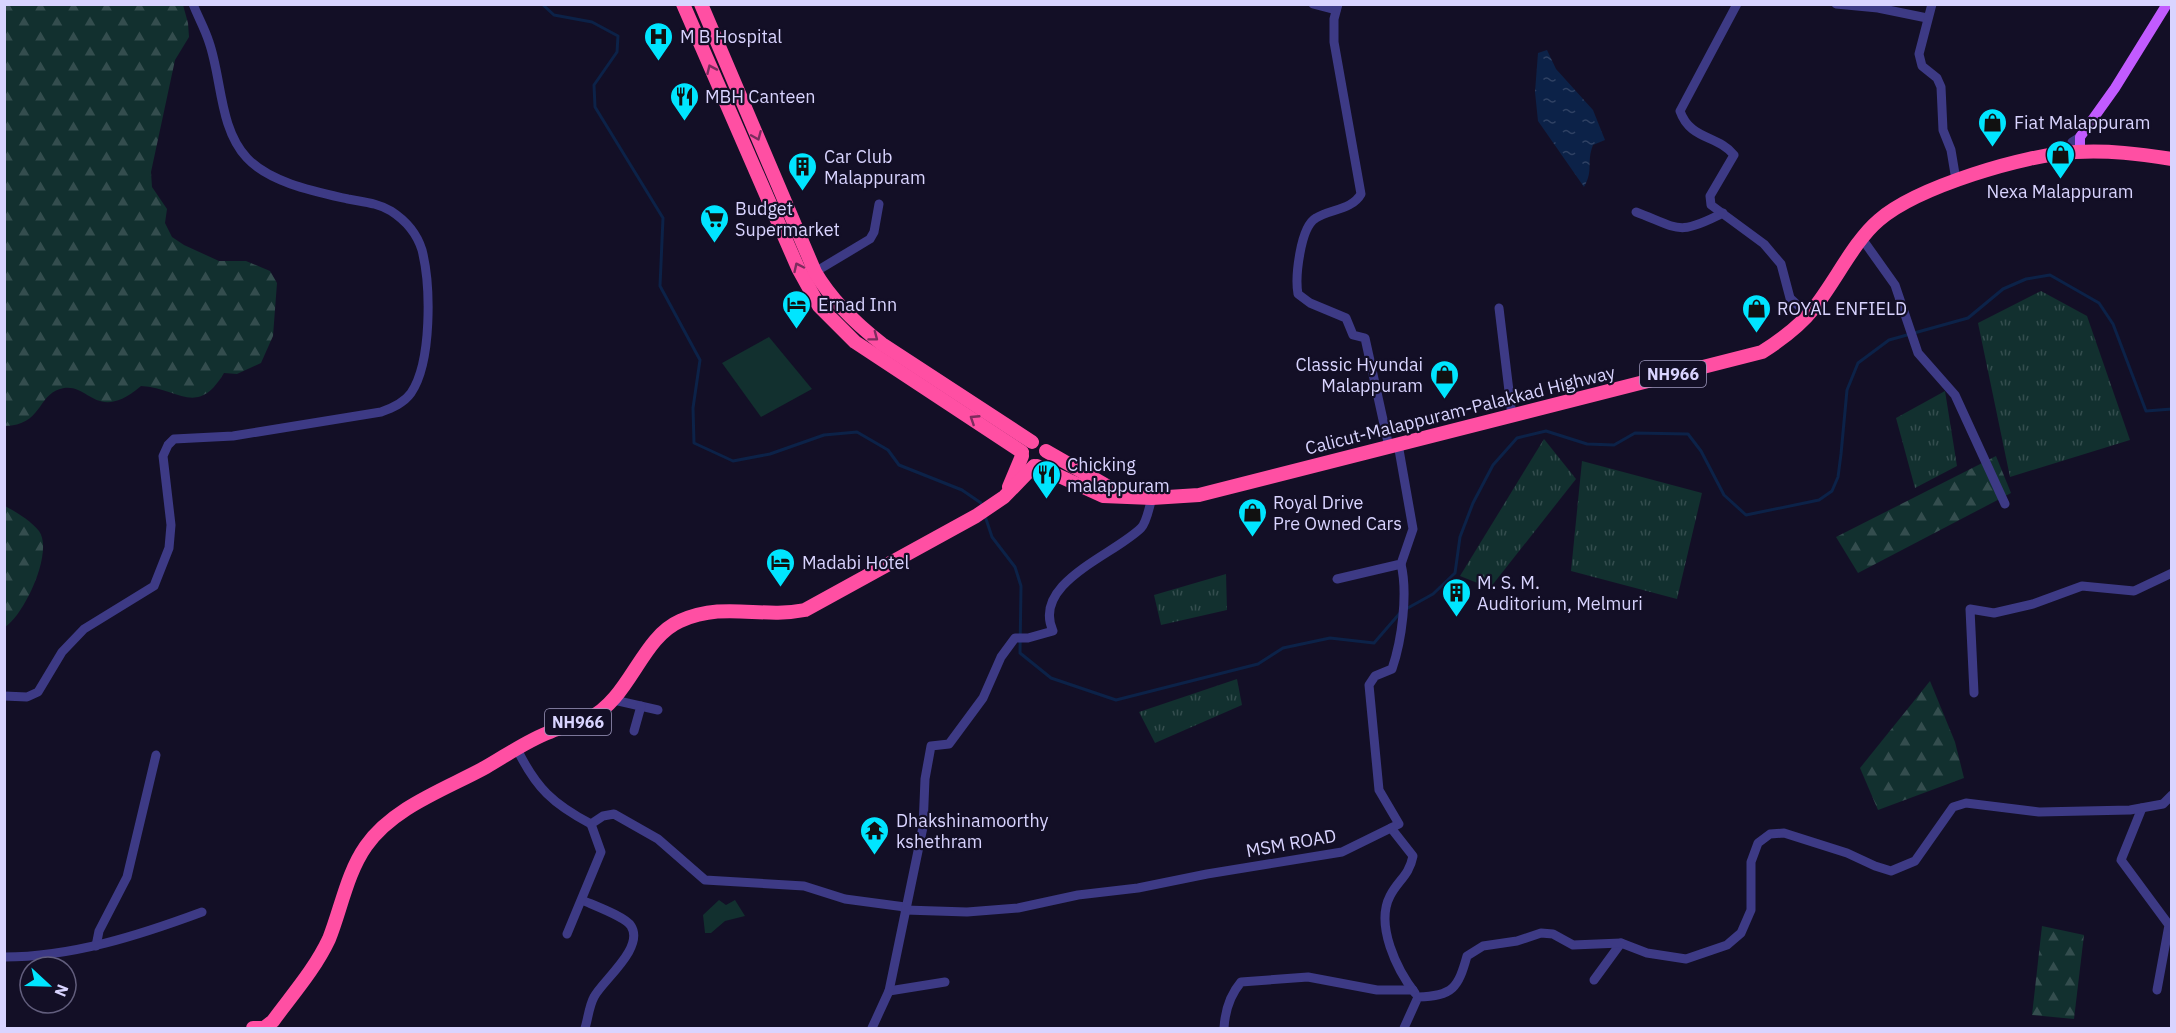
<svg xmlns="http://www.w3.org/2000/svg" width="2176" height="1033" font-family="'IBM Plex Sans',sans-serif">
<style>
.grass{fill:url(#grass-tufts)}
.forest{fill:url(#forest-firs)}
.park{fill:#12302f}
.water{fill:url(#water-ripples)}
.lines{fill:none;stroke-linecap:round;stroke-linejoin:round}
.stream{stroke:#0c2248;stroke-width:3}
.minor{stroke:#3d3a85;stroke-width:9}
.major{stroke:#c25bff;stroke-width:10}
.highway{stroke:#ff4fa3;stroke-width:14}
.oneway{stroke:#7d2c5e}
.labels{text-anchor:middle;dominant-baseline:central;stroke-width:4.5;stroke-linejoin:round;paint-order:stroke}
.shield{fill:#130f26;stroke:#9e99be;stroke-width:1.5}
.shield-label{font-size:16px;font-weight:bold;fill:#d9d4ff}
.poi-label{font-size:18px;fill:#d9d4ff;stroke:#130f26;text-anchor:start}
.street-label{font-size:18px;fill:#d9d4ff;stroke:#130f26}
</style>
<defs>
<pattern id="grass-tufts" width="24" height="20" patternUnits="userSpaceOnUse" patternTransform="scale(1.5)"><rect width="24" height="20" fill="#12302f"/><path d="M3 7l-1-3M5 7V3M7 7l1-3M15 17l-1-3M17 17v-4M19 17l1-3" fill="none" stroke="#344d4e"/></pattern>
<pattern id="forest-firs" width="22" height="20" patternUnits="userSpaceOnUse" patternTransform="scale(1.5)"><rect width="22" height="20" fill="#12302f"/><path d="M5 1l3.5 6h-7zM16 11l3.5 6h-7z" fill="#344d4e"/></pattern>
<pattern id="water-ripples" width="26" height="14" patternUnits="userSpaceOnUse" patternTransform="scale(1.5)"><rect width="26" height="14" fill="#0c2248"/><path d="M2 4q2-2 4 0t4 0M15 11q2-2 4 0t4 0" fill="none" stroke="#2f4163"/></pattern>
</defs>
<rect width="100%" height="100%" fill="#130f26"/>
<!-- grass -->
<g class="grass">
<path d="M2041 291 2087 316 2130 440 2010 477 1978 323Z"/>
<path d="M1945 391 1957 466 1915 488 1896 418Z"/>
<path d="M1544 439 1576 479 1490 588 1460 576Z"/>
<path d="M1582 461 1702 493 1677 599 1571 571Z"/>
<path d="M1226 574 1227 610 1161 625 1154 595Z"/>
<path d="M1237 679 1242 705 1155 743 1139 712Z"/>
</g>
<!-- forest -->
<g class="forest">
<path d="M4 5H183L188 23 189 37 175 60 151 172 152 187 167 209 165 223 172 237 184 245 219 261H246L270 271 277 283 273 336 261 363 237 374 224 373C197 418 179 388 141 386 95 425 89 380 60 389 37 396 42 425 5 426Z"/>
<path d="M1996 456 2011 493 1858 573 1836 537Z"/>
<path d="M5 506C16 512 31 521 39 531 54 552 24 615 5 627Z"/>
<path d="M1930 681 1955 742 1964 778 1878 810 1860 768Z"/>
<path d="M2042 926 2084 935 2074 1019 2032 1015Z"/>
</g>
<!-- park -->
<g class="park">
<path d="M769 337 812 389 761 417 722 363Z"/>
<path d="M719 900 726 905 735 900 745 916 725 921 711 933H705L703 915Z"/>
</g>
<!-- water -->
<path class="water" d="M1547 50 1556 69 1593 110 1605 140 1593 145C1586 163 1594 170 1584 187L1538 121 1535 92 1538 53Z"/>
<g class="lines">
<!-- stream -->
<g class="stream">
<path d="M542 4 554 15 592 22 618 36 617 52 594 85 595 107 663 218 660 286 700 360 693 408 694 443 733 461 770 454 824 435 857 432 888 450 899 465 962 490 981 503 982 507"/>
<path d="M985 516 992 537 1015 567 1021 586 1020 653 1051 678 1116 700 1258 664 1283 648 1330 638 1374 643 1400 613"/>
<path d="M1406 609 1433 594 1455 573 1460 537 1473 503 1493 465 1517 438 1546 431 1587 444 1614 445 1635 433 1688 434 1701 451 1724 495 1746 515 1819 500 1832 491 1838 477 1841 454 1847 390 1858 363 1889 340 1968 318 2003 289 2026 279 2050 275 2099 303 2113 324 2146 411 2172 409"/>
</g>
<!-- minor -->
<g class="minor">
<path d="M1313 4 1336 10"/>
<path d="M1338 4 1334 19V42L1361 194C1352 210 1330 209 1316 218 1300 227 1295 278 1298 294L1310 303 1346 318 1353 335 1365 338 1389 447"/>
<path d="M1737 4 1680 111C1690 140 1718 135 1734 155L1710 196 1711 205 1764 244 1781 264 1790 298 1807 314"/>
<path d="M1836 4 1878 8 1927 18"/>
<path d="M1932 4 1919 54 1922 66 1937 78 1941 87 1943 130 1951 150 1956 180"/>
<path d="M2068 153 2072 142 2080 137"/>
<path d="M1636 212C1680 229 1678 236 1723 213"/>
<path d="M1863 240 1895 285 1918 353 1955 395 2005 504"/>
<path d="M815 272 870 239 874 232 879 204"/>
<path d="M1499 308 1512 416"/>
<path d="M1337 579 1401 564 1413 529 1398 444"/>
<path d="M1974 693 1970 609 1994 613 2033 604 2082 586 2134 591 2172 573"/>
<path d="M4 696 27 697 38 692 62 652 84 629 154 586 169 548 171 525 163 456 168 445 174 439 233 436 381 412C392 408 404 403 411 393 432 362 431 286 422 250 417 234 405 220 391 211 378 203 363 202 348 199 317 192 270 183 247 158 219 128 222 79 209 42 205 29 198 17 193 4"/>
<path d="M614 700 658 710"/>
<path d="M634 731 641 706"/>
<path d="M517 749C536 788 553 804 591 824"/>
<path d="M2142 808 2121 860 2169 925 2157 990"/>
<path d="M1391 828 1413 856C1409 876 1398 880 1390 896 1375 925 1397 970 1415 993"/>
<path d="M582 900C593 905 626 917 631 926 645 948 602 981 594 997 589 1006 588 1019 585 1028"/>
<path d="M905 910 967 912 1018 908 1078 895 1138 888 1207 874 1342 852 1399 824 1379 790 1369 685 1375 676 1392 669C1402 640 1408 593 1401 564"/>
<path d="M567 934 601 852 591 824 603 816 614 814 658 839 705 880 804 886 845 899 905 907"/>
<path d="M96 946 99 931 127 877 156 755"/>
<path d="M4 957C72 957 140 935 202 912"/>
<path d="M1594 980 1621 943"/>
<path d="M889 991 945 982"/>
<path d="M872 1028 889 991 923 827 925 779 931 746 949 744 983 698 1001 657 1015 638H1028L1053 631C1031 583 1114 555 1141 528 1147 522 1149 507 1152 498"/>
<path d="M1224 1028C1225 1012 1230 995 1241 982L1308 977 1377 990H1413"/>
<path d="M1404 1028 1418 997C1453 996 1458 988 1467 956L1483 946 1517 941 1541 933 1553 934 1573 945 1621 943 1647 953 1686 959 1727 945 1741 933 1751 910V862L1758 843 1770 834 1784 833 1847 853 1875 866 1891 871 1915 861 1953 807 1966 803 2039 812 2130 810 2163 804 2172 795"/>
</g>
<!-- major -->
<path class="major" d="M2080 152V137L2115 88 2167 4"/>
<!-- highway -->
<g class="highway">
<path d="M683 4 798 268 819 306 855 342 1022 452"/>
<path d="M701 4 815 272C832 301 855 323 882 344L1032 442"/>
<path d="M1046 451 1107 486 1112 494"/>
<path d="M1037 466 1103 496 1152 498 1199 495 1762 352C1781 340 1800 326 1814 308 1835 282 1854 241 1879 220 1917 187 2026 154 2076 152 2109 150 2139 154 2172 159"/>
<path d="M1009 487 1022 456"/>
<path d="M253 1028H264L273 1021C292 995 315 969 329 939 341 909 347 873 366 846 393 807 446 789 486 767 507 755 528 740 550 732 562 726 576 725 588 719 630 699 641 638 680 621 725 601 760 619 805 610L976 516 1004 497 1034 466"/>
</g>
</g>
<!-- one-way arrows -->
<defs><path id="oneway-chevron" d="M-2-3.5L2.5 0L-2 3.5" fill="none" stroke-width="1.6" stroke-linecap="round" stroke-linejoin="round" transform="scale(1.5)"/></defs>
<g class="oneway">
<use href="#oneway-chevron" transform="translate(711 69) rotate(-114)"/>
<use href="#oneway-chevron" transform="translate(757 136) rotate(67)"/>
<use href="#oneway-chevron" transform="translate(798 267) rotate(-115)"/>
<use href="#oneway-chevron" transform="translate(874 337) rotate(37)"/>
<use href="#oneway-chevron" transform="translate(974 419) rotate(-147)"/>
</g>
<!-- icons -->
<defs>
<symbol id="hospital-pin" viewBox="-11 -11 22 30"><path d="M0 17L-7.5 6A9.5 9.5 0 1 1 7.5 6Z" fill="#00e5ff" stroke="#130f26"/><path d="M-5-5h3v3.5h4V-5h3V5h-3V1.5h-4V5h-3Z" fill="#111"/></symbol>
<symbol id="restaurant-pin" viewBox="-11 -11 22 30"><path d="M0 17L-7.5 6A9.5 9.5 0 1 1 7.5 6Z" fill="#00e5ff" stroke="#130f26"/><path d="M-5-6h1v4h1v-4h1v4h1v-4h1v5L-1.5 .5V6h-2V.5L-5-1ZM5-6V6H3V1.5H1.5Q1.5-4 5-6Z" fill="#111"/></symbol>
<symbol id="shop-pin" viewBox="-11 -11 22 30"><path d="M0 17L-7.5 6A9.5 9.5 0 1 1 7.5 6Z" fill="#00e5ff" stroke="#130f26"/><path d="M-5-2.5h2.3a2.7 3.5 0 0 1 5.4 0H5L5.5 6h-11ZM-1.5-2.5h3a1.5 2.3 0 0 0-3 0Z" fill="#111"/></symbol>
<symbol id="building-pin" viewBox="-11 -11 22 30"><path d="M0 17L-7.5 6A9.5 9.5 0 1 1 7.5 6Z" fill="#00e5ff" stroke="#130f26"/><path d="M-4-6H4V6H1V3H-1V6H-4ZM-2.5-4.3h1.7v1.8h-1.7ZM.8-4.3h1.7v1.8H.8ZM-2.5-1h1.7V.8h-1.7ZM.8-1h1.7V.8H.8Z" fill="#111"/></symbol>
<symbol id="supermarket-pin" viewBox="-11 -11 22 30"><path d="M0 17L-7.5 6A9.5 9.5 0 1 1 7.5 6Z" fill="#00e5ff" stroke="#130f26"/><path d="M-6-5.5h2.5l.6 2H6L4.5 2H-2.5L-4.4-4H-6ZM-1.5 3.2a1.3 1.3 0 1 0 .1 0ZM3 3.2a1.3 1.3 0 1 0 .1 0Z" fill="#111"/></symbol>
<symbol id="hotel-pin" viewBox="-11 -11 22 30"><path d="M0 17L-7.5 6A9.5 9.5 0 1 1 7.5 6Z" fill="#00e5ff" stroke="#130f26"/><path d="M-6-4.5h1.5V1H6V5H4.5V3h-9V5H-6ZM-4 0a1.8 1.8 0 1 1 3.6 0ZM.5 0V-2.5h3Q6-2.5 6 0Z" fill="#111"/></symbol>
<symbol id="temple-pin" viewBox="-11 -11 22 30"><path d="M0 17L-7.5 6A9.5 9.5 0 1 1 7.5 6Z" fill="#00e5ff" stroke="#130f26"/><path d="M0-6L5-2H3V0L6.5 2.5H4V6H1.5V3h-3V6H-4V2.5H-6.5L-3 0V-2H-5Z" fill="#111"/></symbol>
</defs>
<g fill-rule="evenodd">
<use href="#hospital-pin" x="642" y="20" width="33" height="45"/>
<use href="#restaurant-pin" x="668" y="80" width="33" height="45"/>
<use href="#shop-pin" x="1976" y="106" width="33" height="45"/>
<use href="#shop-pin" x="2044" y="138" width="33" height="45"/>
<use href="#building-pin" x="786" y="150" width="33" height="45"/>
<use href="#supermarket-pin" x="698" y="202" width="33" height="45"/>
<use href="#hotel-pin" x="780" y="288" width="33" height="45"/>
<use href="#shop-pin" x="1740" y="292" width="33" height="45"/>
<use href="#shop-pin" x="1428" y="358" width="33" height="45"/>
<use href="#restaurant-pin" x="1030" y="458" width="33" height="45"/>
<use href="#shop-pin" x="1236" y="496" width="33" height="45"/>
<use href="#hotel-pin" x="764" y="546" width="33" height="45"/>
<use href="#building-pin" x="1440" y="576" width="33" height="45"/>
<use href="#temple-pin" x="858" y="814" width="33" height="45"/>
</g>
<g class="labels">
<!-- shield labels -->
<g class="shield">
<rect x="1640" y="361" width="66" height="26" rx="4.5"/>
<rect x="545" y="709" width="66" height="26" rx="4.5"/>
</g>
<g class="shield-label">
<text x="1673" y="374">NH966</text>
<text x="578" y="722">NH966</text>
</g>
<!-- poi labels -->
<g class="poi-label">
<text x="680" y="36">M B Hospital</text>
<text x="705" y="96">MBH Canteen</text>
<text x="2014" y="122">Fiat Malappuram</text>
<text x="824" y="156">Car Club<tspan x="824" dy="21">Malappuram</tspan></text>
<text x="2060" y="191" text-anchor="middle">Nexa Malappuram</text>
<text x="735" y="208">Budget<tspan x="735" dy="21">Supermarket</tspan></text>
<text x="818" y="304">Ernad Inn</text>
<text x="1777" y="308">ROYAL ENFIELD</text>
<text x="1423" y="364" text-anchor="end">Classic Hyundai<tspan x="1423" dy="21">Malappuram</tspan></text>
<text x="1067" y="464">Chicking<tspan x="1067" dy="21">malappuram</tspan></text>
<text x="1273" y="502">Royal Drive<tspan x="1273" dy="21">Pre Owned Cars</tspan></text>
<text x="802" y="562">Madabi Hotel</text>
<text x="1477" y="582">M. S. M.<tspan x="1477" dy="21">Auditorium, Melmuri</tspan></text>
<text x="896" y="820">Dhakshinamoorthy<tspan x="896" dy="21">kshethram</tspan></text>
</g>
<!-- street labels -->
<g class="street-label">
<text transform="translate(1460 410) rotate(-14)">Calicut-Malappuram-Palakkad Highway</text>
<text transform="translate(1291 843) rotate(-10)">MSM ROAD</text>
</g>
</g>
<!-- border -->
<rect width="2176" height="1033" fill="none" stroke="#d9d4ff" stroke-width="12"/>
<!-- north arrow -->
<g transform="translate(48 985) rotate(112)"><circle r="28" fill="#130f26" stroke="#625e7d" stroke-width="1.5"/>
<path d="M0-4.5L10 22L0 15L-10 22Z" fill="#00e5ff"/>
<text y="-9" font-size="16" font-weight="bold" text-anchor="middle" fill="#d9d4ff">N</text>
</g>
</svg>
